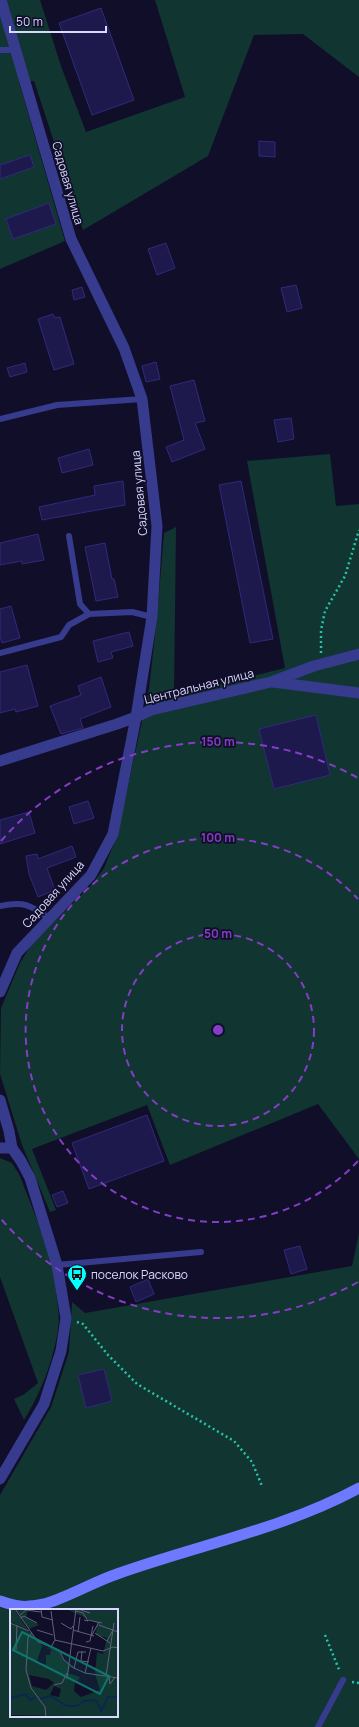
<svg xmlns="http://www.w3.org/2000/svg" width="359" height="1727" font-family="Manrope,sans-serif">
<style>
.green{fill:#113530;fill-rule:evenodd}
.building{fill:#1e194d;stroke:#31297b}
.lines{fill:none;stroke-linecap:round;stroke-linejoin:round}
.path{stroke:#27c4ab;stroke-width:2.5;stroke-dasharray:2 3;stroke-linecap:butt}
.service{stroke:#363b8d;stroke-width:6}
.minor{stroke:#363b8d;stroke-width:11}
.tertiary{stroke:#363b8d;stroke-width:11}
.secondary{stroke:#6f79ff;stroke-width:11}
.ring{fill:none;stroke:#843dc5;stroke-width:2;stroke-dasharray:7 5}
.labels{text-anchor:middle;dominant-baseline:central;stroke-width:3.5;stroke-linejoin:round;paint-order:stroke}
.street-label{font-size:12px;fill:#d9d8ff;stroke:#110e2a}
.poi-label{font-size:12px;fill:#d9d8ff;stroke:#110e2a;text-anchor:start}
.inset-river{fill:none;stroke:#08294f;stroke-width:2}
.inset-road{fill:none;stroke:#615f7f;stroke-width:1}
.view{fill:#0f766e;fill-opacity:0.15;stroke:#0f766e;stroke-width:2}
.inset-edge{fill:none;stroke:#d9d8ff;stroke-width:2}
.centre{fill:#843dc5;stroke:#110e2a;stroke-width:2}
.ring-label{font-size:12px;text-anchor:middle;font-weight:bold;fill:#843dc5;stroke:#110e2a;stroke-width:3.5;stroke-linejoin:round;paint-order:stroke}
</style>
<rect width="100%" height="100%" fill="#110e2a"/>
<!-- green -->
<g class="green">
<path d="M0 0H40L61 66 86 132 185 97 155 0H359V77L303 34 254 35 208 156 83 230 34 81 19 82 65 241 0 269Z"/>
<path d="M330 454 336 506 359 504V1159L318 1104 170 1165 147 1105 32 1149 56 1210 50 1212 22 1145 0 1074 1 1008 20 963 31 945 93 883 104 868 117 836 149 689 157 617 164 533 176 527 174 696 285 668 247 461Z"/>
<path d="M0 1158 12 1163 20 1176C31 1205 44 1236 52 1265 54 1276 59 1310 59 1320 56 1355 42 1391 24 1420L14 1399 23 1395 38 1383 0 1277Z"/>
<path d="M359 1233V1727H0V1495L51 1407 69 1352 72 1302 85 1313 352 1266ZM11 1610H117V1716H11Z"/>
</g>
<!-- building -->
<g class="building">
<path d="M101 8 134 100 92 115 59 23Z"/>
<path d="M259 141 275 142V157L259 156Z"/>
<path d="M30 155 34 167 0 179V165Z"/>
<path d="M49 203 56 224 13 239 6 219Z"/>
<path d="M166 243 175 268 157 275 148 249Z"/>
<path d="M296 285 302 308 287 312 281 288Z"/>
<path d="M82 287 85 297 74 300 72 290Z"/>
<path d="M53 314 55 318 60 317 74 364 54 370 38 319Z"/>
<path d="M156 362 160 379 146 382 142 366Z"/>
<path d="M25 363 27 372 10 377 7 368Z"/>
<path d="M194 380 205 421 195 423 205 449 172 462 166 447 184 440 170 386Z"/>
<path d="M291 418 294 439 278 442 274 420Z"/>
<path d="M89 449 93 465 62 473 58 458Z"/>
<path d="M123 481 125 505 42 520 39 507 95 495 94 486Z"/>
<path d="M241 481 273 639 250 643 219 485Z"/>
<path d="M38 534 44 560 22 564V561L0 565V543Z"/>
<path d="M105 543 112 579H114L118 597 96 601 85 547Z"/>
<path d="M11 606 20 638 2 643 0 637V609Z"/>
<path d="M129 632 133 646 111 652 113 658 98 662 93 641Z"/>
<path d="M27 665 38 706 16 712 15 709 0 713V672Z"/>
<path d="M101 677 111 707 80 719 83 728 61 734 50 706 81 695 78 686Z"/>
<path d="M316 715 330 775 274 789 259 729Z"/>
<path d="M88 801 94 818 74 824 69 807Z"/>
<path d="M29 812 35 833 0 844V820Z"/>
<path d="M72 846 76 857 47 868 55 890 38 897 29 874 26 856 37 854 38 859Z"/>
<path d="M147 1115 164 1161 89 1189 72 1143Z"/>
<path d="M63 1191 68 1203 57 1207 52 1195Z"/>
<path d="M300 1246 307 1269 291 1274 284 1250Z"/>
<path d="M148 1279 154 1294 136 1302 130 1287Z"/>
<path d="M104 1369 112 1401 86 1408 78 1375Z"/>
</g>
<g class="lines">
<!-- path -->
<g class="path">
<path d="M321 653V630L325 611 345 576 359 530"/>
<path d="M77 1322 83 1324 108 1355 137 1384 234 1441 252 1462 262 1486"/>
<path d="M325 1635 340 1672"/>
<path d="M352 1682 359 1683"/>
</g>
<!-- service -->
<g class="service">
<path d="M0 50H16"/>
<path d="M0 419 57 405 142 399"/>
<path d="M69 536 80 604 89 614"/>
<path d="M0 653 61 637 69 625 89 614 132 612 152 617"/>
<path d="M0 906C24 901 30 905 49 918"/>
<path d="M57 1265 201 1252"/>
<path d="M318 1727 343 1680"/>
</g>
<!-- minor -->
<g class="minor">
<path d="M273 682 359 693"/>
<path d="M0 761 117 724 136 717 151 710 271 682 314 666 359 654"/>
<path d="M0 992 17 953 91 875 113 834 136 717 152 617 157 526 142 399 124 348 71 239 1 0"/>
<path d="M0 1100 9 1131 12 1148H0"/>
</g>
<!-- tertiary -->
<path class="tertiary" d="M0 1479 44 1404 61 1351 66 1318 57 1265 30 1178 21 1161 12 1148"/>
<!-- secondary -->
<path class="secondary" d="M0 1601C18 1607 25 1608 44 1604 67 1598 93 1582 117 1574 198 1545 283 1529 359 1488"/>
</g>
<!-- distance rings -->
<g class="ring">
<circle cx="218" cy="1030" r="96"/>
<path d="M358 1161A192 192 0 1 1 358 899"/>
<path d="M358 1282A288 288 0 0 1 1 1219M1 841A288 288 0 0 1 358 778"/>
</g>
<!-- icons -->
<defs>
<symbol id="bus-pin" viewBox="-11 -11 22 30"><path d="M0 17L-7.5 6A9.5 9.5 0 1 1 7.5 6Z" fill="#04ffff" stroke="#110e2a"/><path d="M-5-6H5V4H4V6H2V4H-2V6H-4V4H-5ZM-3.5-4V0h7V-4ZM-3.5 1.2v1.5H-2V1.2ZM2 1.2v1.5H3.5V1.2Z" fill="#111"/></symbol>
</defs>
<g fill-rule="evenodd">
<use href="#bus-pin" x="66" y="1263" width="22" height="30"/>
</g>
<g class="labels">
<!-- street labels -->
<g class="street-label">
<text transform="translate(68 183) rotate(74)">Садовая улица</text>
<text transform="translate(139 493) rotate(-95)">Садовая улица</text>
<text transform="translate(199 686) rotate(-14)">Центральная улица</text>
<text transform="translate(53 894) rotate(-48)">Садовая улица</text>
</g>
<!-- poi labels -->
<g class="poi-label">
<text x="91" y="1274">поселок Расково</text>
</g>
</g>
<!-- overview -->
<g transform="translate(10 1609)">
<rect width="108" height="108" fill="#110e2a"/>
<path d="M0 0H4L18 21 0 13ZM5 0H23L18 1 16 8 29 16 19 20ZM56 0H108V108L0 106V14L20 23 32 37 27 52 31 56 36 55V46H40L41 40 37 39H41L48 41 53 50 68 62 60 58 58 64 70 68 68 72 65 71 64 82 71 88 90 81 85 65 94 66 85 64 87 43 93 45 97 29 86 26 87 14ZM19 66 39 70 44 74 36 81 22 77ZM44 77 51 80 49 88 40 86Z" fill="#113530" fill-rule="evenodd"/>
<path class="inset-river" d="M0 89 15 85 21 91 26 88M29 90 40 87 57 97H67L74 92 83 91 87 92 91 102 98 88H108"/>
<path class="inset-road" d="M5 0 28 33 49 41 54 51 64 59 75 64 108 69M31 0 32 8 43 11M68 0 80 4M66 2 73 4 78 12 74 11M9 7 16 1 31 3M10 9 14 7 27 14M78 11 92 14M0 14 19 22M51 14 61 20 63 17M89 16 108 23M27 21 43 26M63 21 84 27M68 23 70 8M22 24 18 28 16 61 21 79 35 98 36 108M85 24 100 34M82 26 89 13M45 31 93 42 103 38 108 39M97 32 103 21M76 33 80 32 83 17M41 38 45 31 41 2M6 41 7 16M72 42 71 52 79 53M64 59 68 43H76M75 64 81 39M96 67 104 14M99 67 100 75 105 68M57 70 66 0M44 76 52 74 57 64"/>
<path class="view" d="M12 23 99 67 90 85 3 41Z"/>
<rect width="108" height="108" class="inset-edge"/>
</g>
<circle cx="218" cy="1030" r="6" class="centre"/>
<g class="ring-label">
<text x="218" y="746">150 m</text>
<text x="218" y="842">100 m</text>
<text x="218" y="938">50 m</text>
</g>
<!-- scale -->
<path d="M10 26v6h96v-6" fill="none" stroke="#d9d8ff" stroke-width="2"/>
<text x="16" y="26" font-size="12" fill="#d9d8ff" stroke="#110e2a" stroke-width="3" paint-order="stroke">50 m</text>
</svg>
